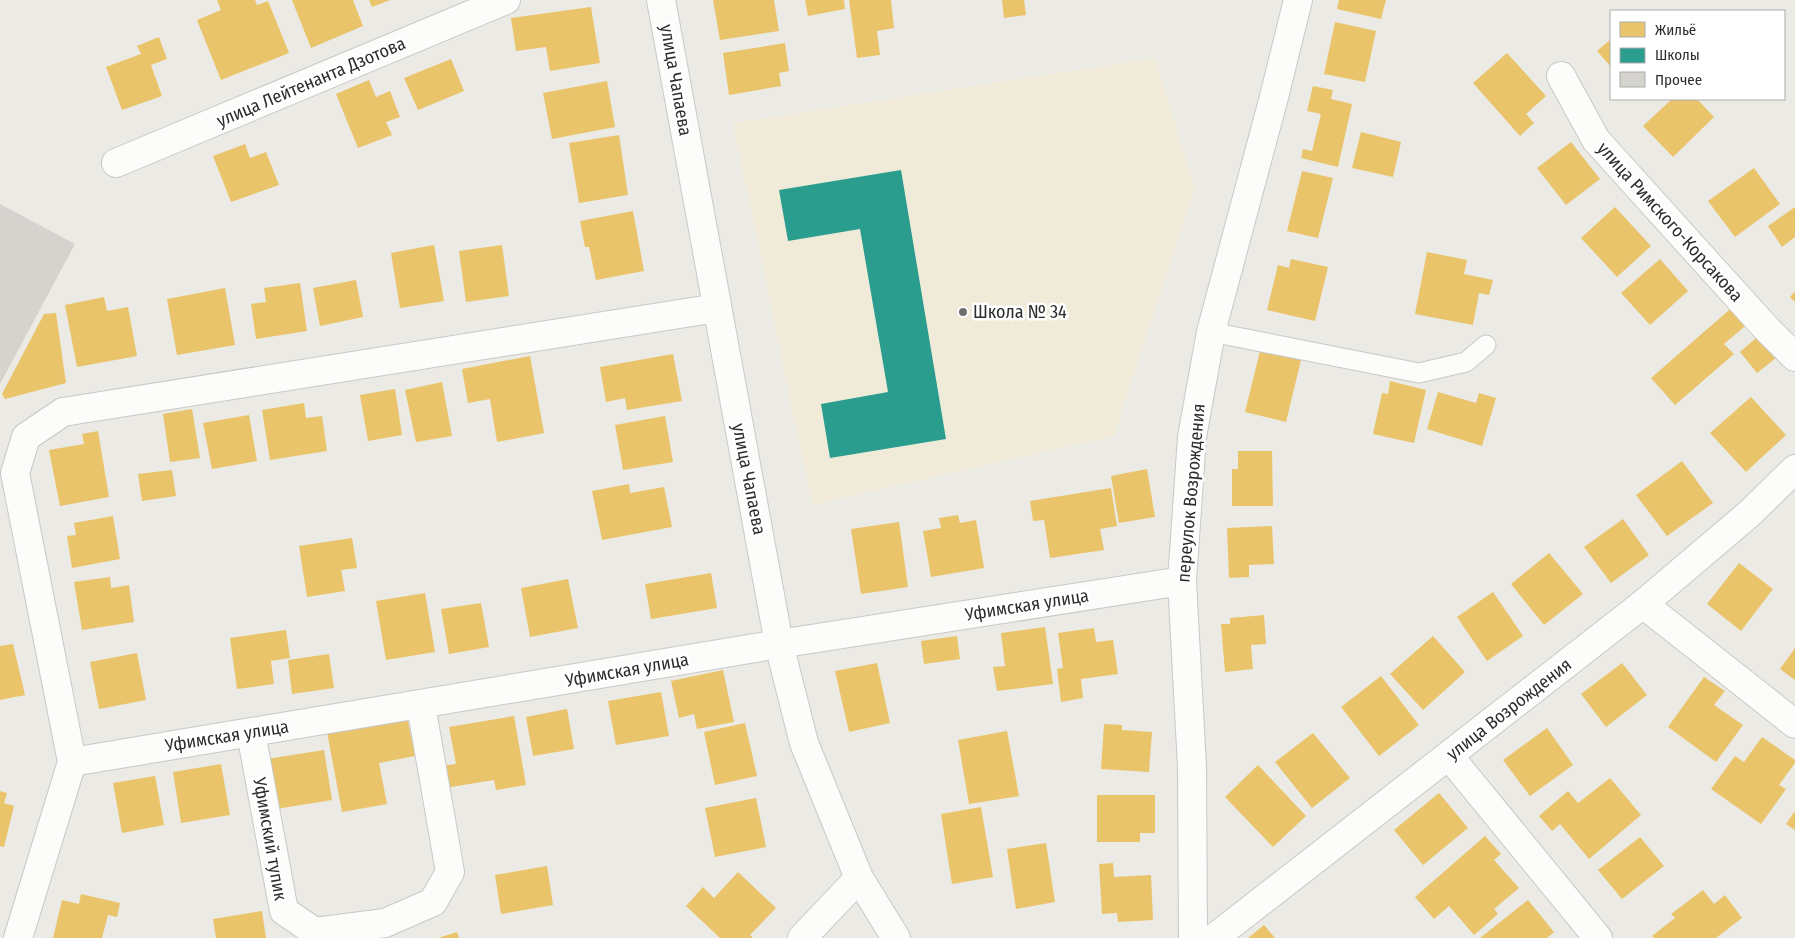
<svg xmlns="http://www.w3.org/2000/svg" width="1795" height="938" font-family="'Fira Sans Condensed',sans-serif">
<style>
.education{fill:#efebd8}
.homes{fill:#e9c46a}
.schools{fill:#2a9d8f}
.building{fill:#d5d3ce}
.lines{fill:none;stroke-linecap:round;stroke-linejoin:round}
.service-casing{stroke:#c9c8c8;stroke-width:21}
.minor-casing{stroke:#c9c8c8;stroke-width:30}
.tertiary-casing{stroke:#c9c8c8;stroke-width:30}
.service{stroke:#fcfcfb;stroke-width:19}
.minor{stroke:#fcfcfb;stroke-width:28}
.tertiary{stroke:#fcfcfb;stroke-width:28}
.poi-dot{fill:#706f6d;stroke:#fff;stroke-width:2}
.labels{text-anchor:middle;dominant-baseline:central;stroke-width:5;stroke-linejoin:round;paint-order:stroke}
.street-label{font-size:18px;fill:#2d2d2d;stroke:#fff}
.poi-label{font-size:18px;fill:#2d2d2d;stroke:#fff;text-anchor:start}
</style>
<rect width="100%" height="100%" fill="#eceae4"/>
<!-- education -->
<path class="education" d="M1155 58 1195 188 1114 436 812 505 733 123Z"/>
<!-- homes -->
<g class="homes">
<path d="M217 0H255L257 5 268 1 289 53 221 80 197 20 221 10Z"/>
<path d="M292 0H353L363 26 311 48Z"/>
<path d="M369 0H390L372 7Z"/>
<path d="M713 0H774L779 31 720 40Z"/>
<path d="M805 0H844L845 9 808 16Z"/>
<path d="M849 0H891L894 28 877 31 880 55 857 58Z"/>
<path d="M1002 0H1024L1026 15 1004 18Z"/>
<path d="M1339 0H1386L1381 19 1337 9Z"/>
<path d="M591 7 600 63 550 71 546 47 516 51 511 18Z"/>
<path d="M1335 22 1376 31 1365 82 1324 74Z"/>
<path d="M159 37 167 59 151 65 162 96 122 110 106 67 141 54 137 46Z"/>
<path d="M1611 39V67L1597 51Z"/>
<path d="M785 43 789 71 779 73 781 86 729 95 723 53Z"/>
<path d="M1507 53 1546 96 1526 114 1534 123 1520 136 1473 83Z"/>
<path d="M451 59 464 91 418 110 404 78Z"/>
<path d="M369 80 376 97 390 91 400 117 386 122 392 135 358 148 336 94Z"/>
<path d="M607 81 615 127 552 139 543 93Z"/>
<path d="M1313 86 1333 90 1331 99 1352 104 1338 167 1301 158 1303 149 1312 151 1321 114 1307 111Z"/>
<path d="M1672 99H1697L1714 117 1673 157 1643 126Z"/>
<path d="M1361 132 1401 142 1393 177 1352 168Z"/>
<path d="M619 135 628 195 579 203 569 143Z"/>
<path d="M1571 142 1600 179 1566 205 1537 168Z"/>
<path d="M245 144 250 158 266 152 279 185 231 202 213 156Z"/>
<path d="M1754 168 1780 204 1735 237 1708 201Z"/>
<path d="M1302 171 1333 178 1318 238 1287 231Z"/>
<path d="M1615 207 1651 246 1617 277 1581 238Z"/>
<path d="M1795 207V237L1782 247 1768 226Z"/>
<path d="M633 211 644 271 596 280 589 247H585L580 221Z"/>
<path d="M434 245 444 301 400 308 391 253Z"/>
<path d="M502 245 509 296 466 302 459 251Z"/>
<path d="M1427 252 1467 260 1464 274 1493 280 1489 295 1479 293 1473 325 1415 314Z"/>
<path d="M1291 259 1328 267 1315 321 1267 310 1278 265 1289 268Z"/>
<path d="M1660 259 1688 291 1650 325 1621 293Z"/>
<path d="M356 280 363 317 320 326 313 288Z"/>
<path d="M300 283 307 331 256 339 251 304 266 302 264 288Z"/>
<path d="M225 288 235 345 177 355 167 299Z"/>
<path d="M1795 291V302L1790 297Z"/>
<path d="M104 297 107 311 128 307 137 356 77 367 65 305Z"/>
<path d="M1736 304 1751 321 1724 344 1734 354 1675 405 1651 378Z"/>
<path d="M56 313 66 383 5 399 2 394 44 314Z"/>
<path d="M1763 332 1781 354 1757 373 1740 352Z"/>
<path d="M1260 351 1301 360 1286 422 1245 412Z"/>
<path d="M673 354 682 401 627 410 625 398 606 402 600 367Z"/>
<path d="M530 356 544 433 497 442 490 399 468 403 462 369Z"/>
<path d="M1390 381 1426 390 1414 443 1373 434 1382 393 1388 394Z"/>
<path d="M442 382 452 436 416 442 405 390Z"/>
<path d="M395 389 402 435 368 441 360 395Z"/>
<path d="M1438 392 1476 403 1479 393 1496 398 1482 446 1427 429Z"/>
<path d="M1751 397 1786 435 1746 472 1710 433Z"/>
<path d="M304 403 306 418 322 416 327 451 270 460 262 410Z"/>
<path d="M192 409 200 458 170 462 163 414Z"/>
<path d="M249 415 257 461 212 469 203 423Z"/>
<path d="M665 416 673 462 623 470 615 425Z"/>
<path d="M98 431 109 497 60 506 49 450 84 444 82 434Z"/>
<path d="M1238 451H1272L1273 506H1232V469H1238Z"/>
<path d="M1682 461 1713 503 1667 536 1636 495Z"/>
<path d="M1147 469 1155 517 1119 523 1111 476Z"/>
<path d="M172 470 176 496 142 501 138 474Z"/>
<path d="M629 484 630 493 664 487 672 527 602 540 592 491Z"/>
<path d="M1111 488 1117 526 1100 529 1104 550 1050 558 1044 520 1033 521 1030 501Z"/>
<path d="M958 515 960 523 976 520 984 568 931 577 923 531 941 528 939 518Z"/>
<path d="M113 516 120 559 72 568 67 536 76 535 74 523Z"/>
<path d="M1623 519 1649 555 1611 583 1584 547Z"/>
<path d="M899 522 908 587 861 594 851 529Z"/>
<path d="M1272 526 1274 564 1249 565V577L1229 578 1227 528Z"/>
<path d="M352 538 357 568 341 570 345 591 307 597 299 546Z"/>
<path d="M1549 553 1583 594 1544 625 1511 584Z"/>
<path d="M1739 563 1773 589 1741 631 1707 604Z"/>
<path d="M711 573 717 608 651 619 645 584Z"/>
<path d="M110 577 111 588 129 585 134 622 82 630 74 582Z"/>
<path d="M568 579 578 628 530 637 521 588Z"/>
<path d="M1493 592 1523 636 1487 661 1457 617Z"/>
<path d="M425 593 435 652 386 660 376 601Z"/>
<path d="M481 603 489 647 449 654 441 609Z"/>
<path d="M1264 615 1266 644 1251 645 1253 669 1225 672 1221 624H1230V618Z"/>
<path d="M1045 627 1053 684 997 691 993 667 1005 666 1001 633Z"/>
<path d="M1094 628 1096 642 1113 640 1118 674 1081 679 1083 698 1061 702 1057 669 1063 668 1058 633Z"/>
<path d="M286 630 290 658 271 661 274 684 237 689 230 638Z"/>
<path d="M957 636 960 659 924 664 921 641Z"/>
<path d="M1433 636 1465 672 1423 710 1390 674Z"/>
<path d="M13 644 25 695 0 700V646Z"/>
<path d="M1795 648V680L1780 669Z"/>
<path d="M137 653 146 700 99 709 90 662Z"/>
<path d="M329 654 334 688 292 694 288 660Z"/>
<path d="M877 663 890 723 849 732 835 671Z"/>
<path d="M1622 663 1647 695 1606 727 1581 694Z"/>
<path d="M723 670 734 722 697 729 694 714 679 718 671 681Z"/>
<path d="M1381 676 1419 725 1379 756 1341 707Z"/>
<path d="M1704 677 1725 691 1714 705 1743 725 1716 762 1668 727Z"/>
<path d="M661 692 669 736 616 745 608 701Z"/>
<path d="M567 709 574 749 533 756 526 717Z"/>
<path d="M514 716 526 785 496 790 494 780 445 788 441 766 456 764 449 727Z"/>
<path d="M407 717 415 756 379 763 387 804 342 812 327 732Z"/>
<path d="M745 723 757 776 715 785 704 732Z"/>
<path d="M1104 724 1122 725V730L1152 732 1149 772 1101 769Z"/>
<path d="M1547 728 1573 765 1530 796 1503 760Z"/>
<path d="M1007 731 1019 796 969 804 958 740Z"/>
<path d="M1313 733 1350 778 1312 808 1275 762Z"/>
<path d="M1762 737 1795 760V763L1779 785 1786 789 1761 824 1711 789 1735 756 1744 762Z"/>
<path d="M324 750 332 800 276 809 267 759Z"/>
<path d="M221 764 230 815 181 823 173 772Z"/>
<path d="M1258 765 1306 816 1273 847 1225 797Z"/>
<path d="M155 776 164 825 122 833 113 783Z"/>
<path d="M1610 778 1641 815 1589 859 1560 824 1552 831 1539 816 1568 791 1578 803Z"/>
<path d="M0 791 7 793 4 803 14 806 4 847 0 846Z"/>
<path d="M1439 793 1468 828 1423 865 1394 830Z"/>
<path d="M1097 795H1155V833H1140V842H1097Z"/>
<path d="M756 798 766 847 715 857 705 808Z"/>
<path d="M981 807 993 877 952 884 941 814Z"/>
<path d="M1795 811V830L1786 824Z"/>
<path d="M1485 836 1501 854 1494 860 1519 888 1494 909 1498 914 1474 935 1449 906 1434 919 1415 897Z"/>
<path d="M1640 837 1664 866 1622 899 1598 870Z"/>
<path d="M1046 843 1055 902 1016 909 1007 849Z"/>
<path d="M1113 863 1114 877 1151 875 1153 920 1118 922 1117 913 1102 914 1099 864Z"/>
<path d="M547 866 553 905 501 914 495 875Z"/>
<path d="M738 872 776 908 750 935 753 938H720L686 906 703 887 714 898Z"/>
<path d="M1703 890 1714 904 1725 895 1742 918 1716 938H1654L1652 936 1675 918 1671 914Z"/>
<path d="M81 894 120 903 117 917 108 915 102 938H53L62 900 79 904Z"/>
<path d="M1528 900 1554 932 1547 938H1480Z"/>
<path d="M262 911 266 938H216L213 919Z"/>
<path d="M1264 925 1275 938H1248Z"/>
<path d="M457 932 459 938H438Z"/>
</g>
<!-- schools -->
<path class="schools" d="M901 170 946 439 830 458 821 404 888 392 860 229 788 241 779 190Z"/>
<!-- building -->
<path class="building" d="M0 204 75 244 0 384Z"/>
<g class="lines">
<defs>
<path id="service" d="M1211 332 1419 373 1466 362 1486 345"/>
<g id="minor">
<path d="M1561 76 1596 140 1765 327 1795 357"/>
<path d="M116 163 506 0"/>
<path d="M1643 604 1795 724"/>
<path d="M251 733 284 911 315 932 385 923 433 902 450 872 421 705"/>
<path d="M1449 756 1598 938"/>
<path d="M72 762 779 644 1182 581"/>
<path d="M18 938 72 762 15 473 26 437 63 412 717 308"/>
<path d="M802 938 859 878"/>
<path d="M1193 938 1192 767 1182 581 1192 437 1211 332 1274 97 1298 0"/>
<path d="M1214 938 1643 604 1750 513 1795 469"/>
</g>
<path id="tertiary" d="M661 0 779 644 804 743 859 878 896 938"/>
</defs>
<!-- service casing -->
<use href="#service" class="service-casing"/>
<!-- minor casing -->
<use href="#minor" class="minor-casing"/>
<!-- tertiary casing -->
<use href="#tertiary" class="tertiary-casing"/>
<!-- service -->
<use href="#service" class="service"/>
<!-- minor -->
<use href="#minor" class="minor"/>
<!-- tertiary -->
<use href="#tertiary" class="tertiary"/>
</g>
<!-- markers -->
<circle class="poi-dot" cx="963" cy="312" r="5"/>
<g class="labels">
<!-- street labels -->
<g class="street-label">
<text transform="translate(676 80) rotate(80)">улица Чапаева</text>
<text transform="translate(311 82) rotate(-23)">улица Лейтенанта Дзотова</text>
<text transform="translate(1670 222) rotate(48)">улица Римского-Корсакова</text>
<text transform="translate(749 479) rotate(79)">улица Чапаева</text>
<text transform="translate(1191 493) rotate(-85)">переулок Возрождения</text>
<text transform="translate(1027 605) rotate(-9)">Уфимская улица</text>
<text transform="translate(627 670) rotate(-10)">Уфимская улица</text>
<text transform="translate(1509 709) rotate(-38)">улица Возрождения</text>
<text transform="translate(227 736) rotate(-9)">Уфимская улица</text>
<text transform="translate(270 839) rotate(80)">Уфимский тупик</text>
</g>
<!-- poi labels -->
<g class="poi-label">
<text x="973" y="312">Школа № 34</text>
</g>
</g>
<!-- legend -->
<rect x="1610" y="10" width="175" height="90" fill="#ffffff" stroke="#ababab"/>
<rect x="1620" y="22" width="25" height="15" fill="#e9c46a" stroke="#ababab"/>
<text x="1655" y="35" font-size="15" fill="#2d2d2d">Жильё</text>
<rect x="1620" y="48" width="25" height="15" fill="#2a9d8f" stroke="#ababab"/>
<text x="1655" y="60" font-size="15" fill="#2d2d2d">Школы</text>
<rect x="1620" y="72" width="25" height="15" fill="#d5d3ce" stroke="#ababab"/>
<text x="1655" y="85" font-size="15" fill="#2d2d2d">Прочее</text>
</svg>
